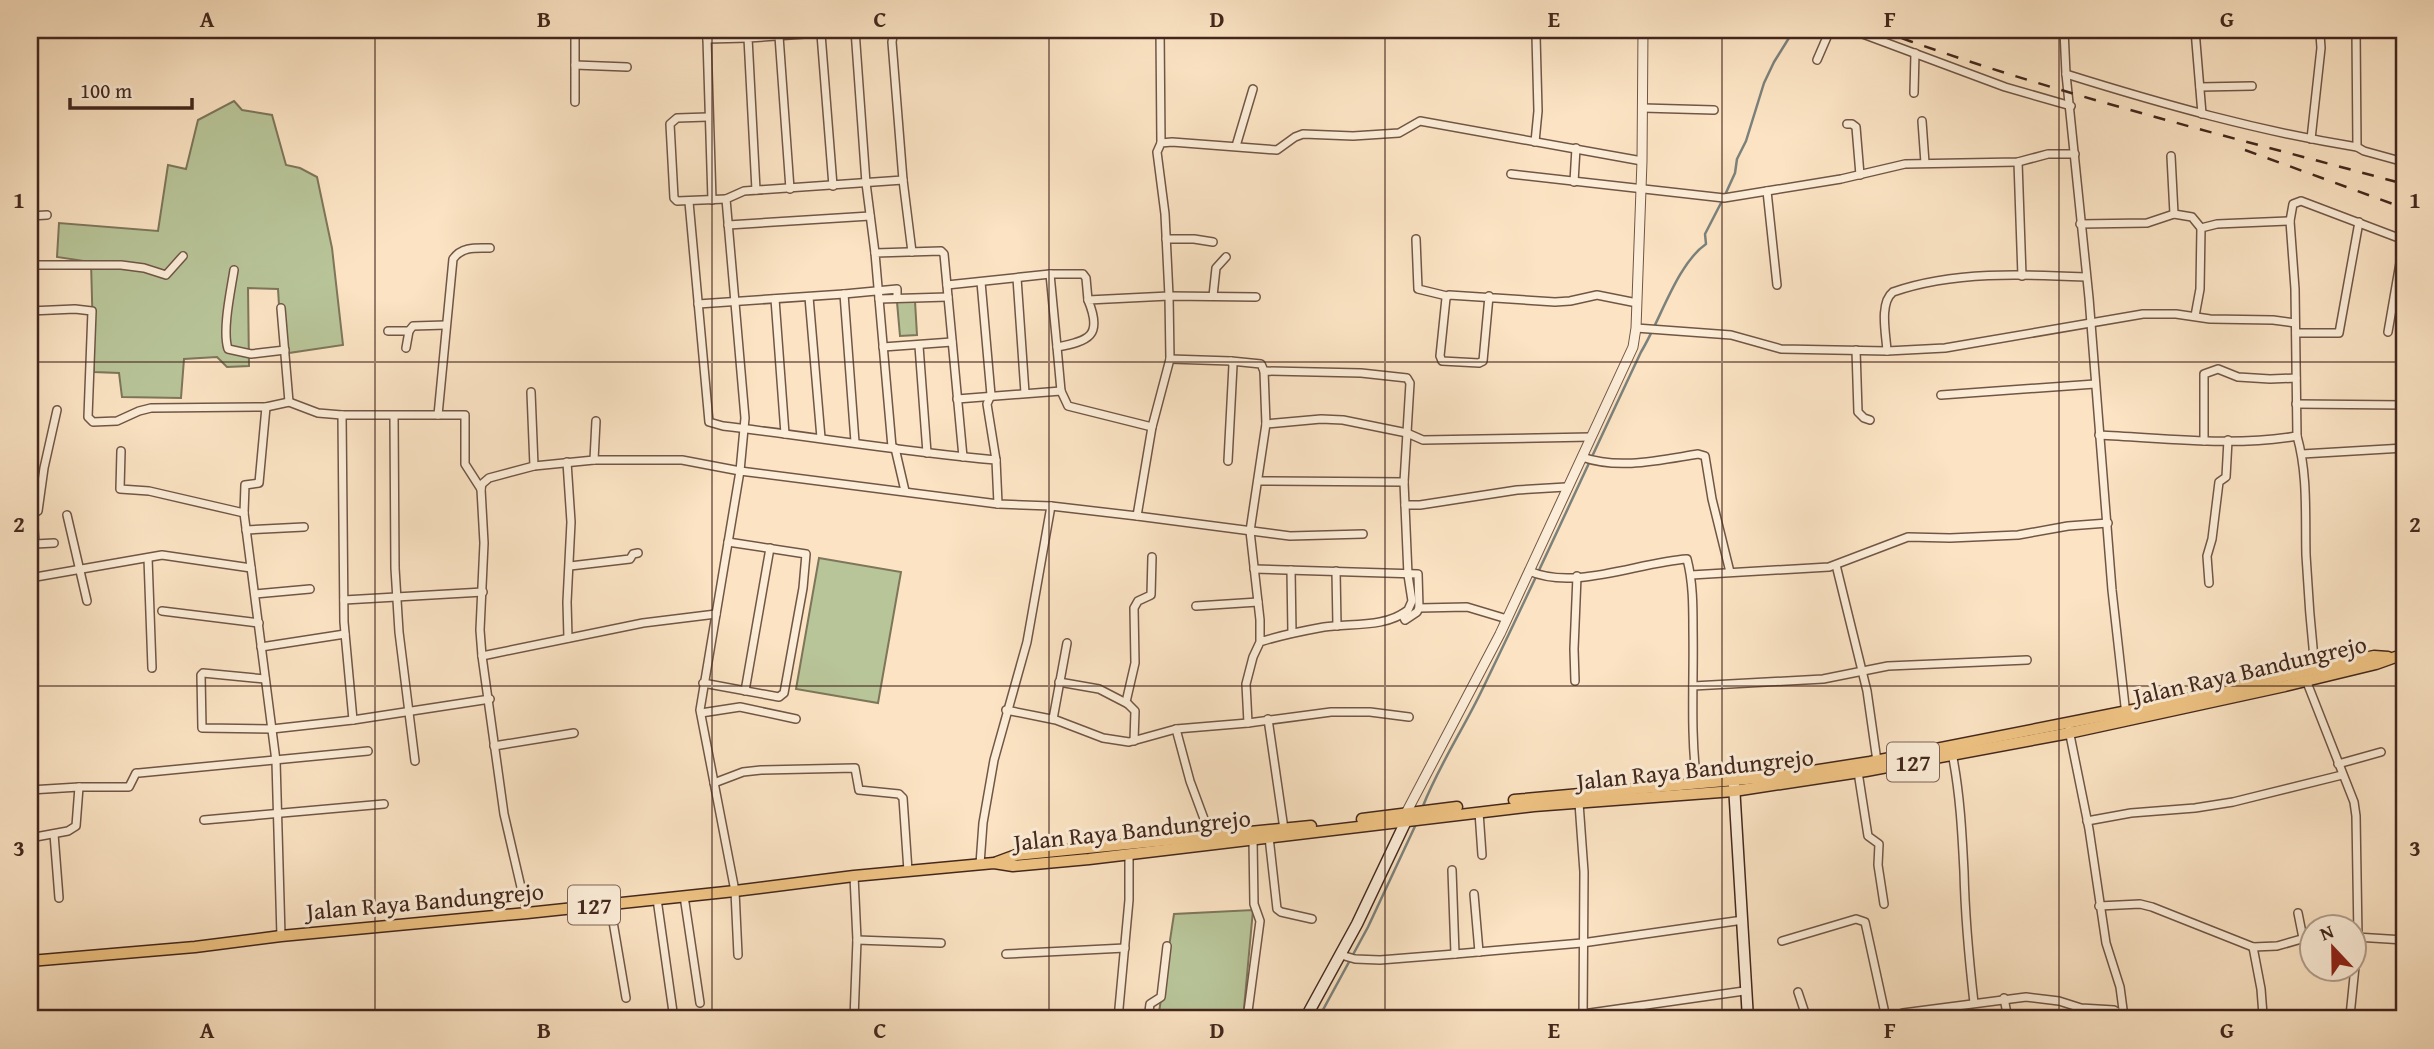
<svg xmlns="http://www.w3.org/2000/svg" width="2434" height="1049" font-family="'Gentium Book Plus',serif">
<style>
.green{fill:#b8c599;stroke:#7e765b;stroke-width:2}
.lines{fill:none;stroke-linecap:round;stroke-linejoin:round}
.stream{stroke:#7b817c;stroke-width:2.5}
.minor-casing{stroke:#715646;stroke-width:10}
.tertiary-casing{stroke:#715646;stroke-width:11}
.secondary-casing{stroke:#43271d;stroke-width:13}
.primary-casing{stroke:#43271d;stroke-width:13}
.minor{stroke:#fcedd8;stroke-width:7}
.tertiary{stroke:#fcedd8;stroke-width:9}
.secondary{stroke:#fcedd8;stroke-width:10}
.primary{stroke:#eec282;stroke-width:10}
.rail{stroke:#43271d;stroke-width:2.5;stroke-dasharray:12 12;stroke-linecap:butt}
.grid{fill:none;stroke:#43271d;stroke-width:2;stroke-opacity:0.55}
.labels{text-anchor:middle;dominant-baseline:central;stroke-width:6;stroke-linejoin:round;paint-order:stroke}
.shield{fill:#fcedd8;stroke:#7a6255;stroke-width:2}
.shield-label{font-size:23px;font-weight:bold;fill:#43271d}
.street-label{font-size:24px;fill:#43271d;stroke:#fcedd8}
.neatline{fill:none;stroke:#43271d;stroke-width:2.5}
.grid-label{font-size:23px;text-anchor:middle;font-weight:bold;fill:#43271d}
</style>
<rect width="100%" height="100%" fill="#fbe3c3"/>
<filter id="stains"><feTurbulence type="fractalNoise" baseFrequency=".00286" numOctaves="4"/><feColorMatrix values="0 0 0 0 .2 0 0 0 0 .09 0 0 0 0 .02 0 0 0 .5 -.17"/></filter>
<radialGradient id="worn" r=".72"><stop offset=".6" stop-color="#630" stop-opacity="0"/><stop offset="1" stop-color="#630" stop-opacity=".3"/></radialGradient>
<!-- green -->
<g class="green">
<path d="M234 101 242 110 272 115 286 165 300 168 317 177 332 248 343 345 282 354 278 289 248 288 249 366 227 367 217 357 184 359 181 398 122 397 119 373 94 372 91 262 57 257 59 223 158 231 168 165 186 169 198 120Z"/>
<path d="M915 301 917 335 900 336 897 302Z"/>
<path d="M819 558 901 572 878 703 796 689Z"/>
<path d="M1253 910 1243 1019H1158L1174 914Z"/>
</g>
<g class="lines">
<!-- stream -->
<g class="stream">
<path d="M1725 195 1735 173 1737 159 1746 141 1764 83 1774 62 1792 33 1797 30"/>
<path d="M1423 806C1439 765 1464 728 1483 688 1537 577 1588 464 1641 352 1660 321 1677 264 1706 244L1705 234 1722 201"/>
<path d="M1318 1019 1368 927 1417 822"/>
</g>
<defs>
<g id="minor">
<path d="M605 30 652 32 668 30"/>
<path d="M706 30 707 39 748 38"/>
<path d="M855 30 866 183 875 253"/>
<path d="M1160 30 1161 143"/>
<path d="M1852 30 2005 87 2071 106"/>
<path d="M2064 30 2066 74 2089 298 2112 590 2126 715"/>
<path d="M2195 30 2202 114"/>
<path d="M2267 30 2320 34 2321 48 2311 139"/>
<path d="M2356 30 2357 147"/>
<path d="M2064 32 2088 30"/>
<path d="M821 34 833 186"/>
<path d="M2320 34H2335"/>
<path d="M779 36 790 189"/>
<path d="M707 39 712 200"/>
<path d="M1817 60 1830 30"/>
<path d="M575 65 627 67"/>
<path d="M2066 74C2162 104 2258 131 2357 147L2364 151 2404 162"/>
<path d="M2200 87 2252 86"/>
<path d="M1914 93 1915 53"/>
<path d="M575 102V38L578 30"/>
<path d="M1643 108 1714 110"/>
<path d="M708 117 677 118 670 124 674 198 677 201 726 199"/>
<path d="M1922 121 1925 163"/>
<path d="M1847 124H1852L1856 127 1860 175"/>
<path d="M1535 142 1538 111 1536 36"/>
<path d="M1236 146 1253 89"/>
<path d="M2171 156 2174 214 2192 217 2201 228"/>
<path d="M2018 162 2022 276"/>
<path d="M1511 174 1724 198 1841 179 1905 164 2018 162 2048 154H2075"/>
<path d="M903 180 912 252"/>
<path d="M1574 182 1576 148"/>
<path d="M756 190 748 38 862 30"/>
<path d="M1767 191 1777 285"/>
<path d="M689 202 709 422 723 426C815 437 905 452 996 460L998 504"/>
<path d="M30 216 47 215"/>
<path d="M2080 224 2147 223 2174 214"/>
<path d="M728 225 870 216"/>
<path d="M1166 239H1194L1213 242"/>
<path d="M1416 239 1418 289 1447 296"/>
<path d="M30 265H121L144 268 166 275 183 256"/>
<path d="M234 270C231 290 222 330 228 349L251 354 285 350"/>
<path d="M1050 274 1057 347"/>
<path d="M1017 278 1025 393"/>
<path d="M981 282 991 395 987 404 996 460"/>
<path d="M947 285 1050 274H1083L1086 278 1088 300"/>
<path d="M844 294 897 289V298"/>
<path d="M1213 296 1216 268 1226 257"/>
<path d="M1489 296 1483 361 1479 363 1442 361 1440 356 1446 298 1449 295 1555 302 1570 301 1597 295 1637 303"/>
<path d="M809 297 821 438"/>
<path d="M775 299 785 434"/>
<path d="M879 299 948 297"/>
<path d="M698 304 844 294 855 442"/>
<path d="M281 308 289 402"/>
<path d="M30 311 75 309 92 311 88 417 93 422 117 421 139 411 151 408 266 407 289 402 318 413 342 415H465V464L481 489 484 543 480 630 482 656 504 814 527 913"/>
<path d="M2195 316 2200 289 2201 228 2217 224 2290 221"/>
<path d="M1636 328 1731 335 1781 349 1887 351 1945 348 2143 314H2176L2210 319 2273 320 2295 323"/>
<path d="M388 331H409"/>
<path d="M2388 332 2404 240"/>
<path d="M2296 333H2339L2359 222"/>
<path d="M919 346 927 453"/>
<path d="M883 347 952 342"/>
<path d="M406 348 409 331 413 326 446 325"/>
<path d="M1856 350 1858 412 1864 418 1870 420"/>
<path d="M1887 351C1886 334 1879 303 1893 292 1953 271 2023 274 2086 277"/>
<path d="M1170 359 1231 361 1233 365 1228 461"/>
<path d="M1231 361 1261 364 1264 371"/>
<path d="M531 392 534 466"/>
<path d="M1941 395 2095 384"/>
<path d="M957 399 1061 391"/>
<path d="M2296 404 2404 405"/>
<path d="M266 407 259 483 245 485 244 513 276 761 281 936"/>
<path d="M342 415 344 622 353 720"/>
<path d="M438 415 453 259C462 246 477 248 490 248"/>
<path d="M394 416 395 568 399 632 415 761"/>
<path d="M1266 424 1321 419 1343 420 1407 433 1423 440 1591 437"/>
<path d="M1152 427 1068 406 1061 391 1057 347C1089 341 1103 336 1088 300L1169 296 1165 214 1157 152 1161 143 1172 142 1277 150 1295 137 1303 134 1353 136 1399 133 1420 121 1642 161"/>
<path d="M2099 435C2165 438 2232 447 2297 436"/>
<path d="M2204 441V374L2218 369 2238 377 2270 379 2296 378"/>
<path d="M892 447 875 253 941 251 944 254 963 457"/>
<path d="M895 448 905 491"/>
<path d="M121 451 120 489 149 491 244 513"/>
<path d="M2302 454 2404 448"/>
<path d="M1582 457C1619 470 1660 460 1698 454L1705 456 1712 499 1730 572"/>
<path d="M594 460 596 421"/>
<path d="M567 462 571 522 567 602 568 638"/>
<path d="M1258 481 1404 482"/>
<path d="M481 489 482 484 489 478 534 466 594 460H682L740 471 998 504 1051 506 1137 516 1152 427 1170 359 1169 296 1256 297"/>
<path d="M1405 505H1420L1517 490 1566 487"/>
<path d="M30 514 38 511 44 468 57 410"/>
<path d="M33 515 35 544 54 543"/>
<path d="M67 515 87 601"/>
<path d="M1137 516 1290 536 1363 534"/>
<path d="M246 530 304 527"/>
<path d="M148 558 152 668"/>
<path d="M1836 565 1867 691 1877 761"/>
<path d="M570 566 630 559 633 554 638 553"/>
<path d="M1254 569 1418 574 1419 608 1417 612 1405 620 1402 614"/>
<path d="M1291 570 1292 633"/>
<path d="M1336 571 1337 626"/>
<path d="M1529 571C1575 591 1639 562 1687 559 1693 582 1693 606 1693 630 1694 681 1690 733 1697 784"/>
<path d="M1691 575 1829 567 1908 537 1950 538 2018 535 2068 526 2108 523"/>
<path d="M30 578 162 555 251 568"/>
<path d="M2209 583 2207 556 2212 539 2219 482 2226 477 2228 440"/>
<path d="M255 594 310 589"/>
<path d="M2403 598 2404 597"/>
<path d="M344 600 483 592"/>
<path d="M1196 606 1258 602"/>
<path d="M1419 608 1467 607 1507 619"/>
<path d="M162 611 259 623"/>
<path d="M261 647 345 634"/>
<path d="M482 656 643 623 716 614"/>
<path d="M2287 659 2290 675"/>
<path d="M2315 669C2311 631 2308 593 2306 555 2305 515 2308 475 2297 436L2295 289 2290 221 2293 204 2301 201 2404 240"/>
<path d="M265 679 203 673 201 675 202 728 272 729 353 720 490 699"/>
<path d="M2306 680 2354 802 2356 816 2358 937 2350 1016"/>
<path d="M1575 681 1574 649 1577 576"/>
<path d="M1059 682 1099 689 1128 704"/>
<path d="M703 683 779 697 784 693 803 588 806 554 728 542"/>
<path d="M1693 686 1823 679 1888 666 2027 660"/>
<path d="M745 691 770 548"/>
<path d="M1006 710 1056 720 1103 738 1129 742 1176 729 1248 723 1331 712H1370L1409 717"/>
<path d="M701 713 740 707 796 719"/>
<path d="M1053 719 1067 643"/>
<path d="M1268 719 1284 829"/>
<path d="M1248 723 1246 684 1253 657 1260 642V620L1250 531 1266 424 1264 371 1361 373 1407 378 1410 383 1404 482 1408 575 1412 601 1408 610C1385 628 1352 623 1324 627 1302 631 1281 635 1260 642"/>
<path d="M1176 729 1190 781 1210 835"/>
<path d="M2069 730 2089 829 2106 943 2120 987 2124 1017"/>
<path d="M1134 741 1135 711 1126 702 1135 663 1134 608 1138 601 1151 595 1152 557"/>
<path d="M494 746 574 733"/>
<path d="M1952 753C1960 793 1962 832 1964 872 1965 916 1969 959 1974 1003"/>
<path d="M2338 764 2381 752"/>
<path d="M1858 772 1868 836 1879 844 1878 865 1884 904"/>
<path d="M714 783 743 772 761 770 855 768 859 790 899 794 903 798 908 871"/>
<path d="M30 790 79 787H129L136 773H139L368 751"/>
<path d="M1579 803 1584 872 1583 1019"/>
<path d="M1479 812 1482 855"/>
<path d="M204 820 384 804"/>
<path d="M2087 821 2131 813 2195 808 2233 802 2342 775"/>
<path d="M54 834 59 898"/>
<path d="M1269 837 1277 909 1281 912 1312 919"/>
<path d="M30 838 68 831 76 826 79 787"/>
<path d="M980 864 983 823 994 760 1027 642 1051 506"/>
<path d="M1452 870 1455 954"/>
<path d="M854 876 857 940 854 1019"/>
<path d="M1474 894 1479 952"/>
<path d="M684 896 700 1003"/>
<path d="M657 899 674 1019"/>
<path d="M610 904 626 998"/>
<path d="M2099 906 2140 904 2152 907 2253 947 2277 946 2312 936"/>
<path d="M2298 913 2303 938"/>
<path d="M2356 937 2404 940"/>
<path d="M857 940 941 943"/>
<path d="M1782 941 1856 919 1865 922 1886 1018"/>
<path d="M2253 947 2261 989 2263 1015"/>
<path d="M1006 954 1125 948"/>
<path d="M738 955 735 891 700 710 740 471 745 418 726 199 744 191 903 180 892 42 894 30"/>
<path d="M1341 955 1355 959 1380 960 1455 954 1582 943 1743 920"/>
<path d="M1798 992 1807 1019"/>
<path d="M2004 998 2008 1019"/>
<path d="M955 1019 1038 1016 1054 1019"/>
<path d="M1118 1019 1129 900V854"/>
<path d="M1148 1019 1150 1004 1161 997 1167 946"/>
<path d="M1247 1019 1260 921 1254 904 1253 840"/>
<path d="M1518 1019 1583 1014 1744 991"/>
<path d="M1883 1019 1903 1013 2026 997 2059 1001 2081 1008 2114 1010 2124 1016 2241 1014 2404 1017"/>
</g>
<path id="tertiary" d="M1406 813 1500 634 1633 347 1636 328 1642 161 1643 30"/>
<g id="secondary">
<path d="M1734 785 1748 1019"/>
<path d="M1305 1019 1357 924 1406 821"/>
</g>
<g id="primary">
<path d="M1514 800 1780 776 1870 762 2173 702 2354 660 2374 656 2388 657"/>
<path d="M1362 819 1457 807"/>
<path d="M997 862 1016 855 1311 826"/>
<path d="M30 961 195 947 281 936 527 913 735 891 854 876 994 863 1013 866 1089 859 1534 806 1734 791 1866 771 2069 733 2285 686 2376 664 2404 654"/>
</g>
</defs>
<!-- minor casing -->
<use href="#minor" class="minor-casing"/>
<!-- tertiary casing -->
<use href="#tertiary" class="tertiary-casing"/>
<!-- secondary casing -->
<use href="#secondary" class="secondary-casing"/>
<!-- primary casing -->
<use href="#primary" class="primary-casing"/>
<!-- minor -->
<use href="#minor" class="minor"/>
<!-- tertiary -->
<use href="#tertiary" class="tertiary"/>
<!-- secondary -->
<use href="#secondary" class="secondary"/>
<!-- primary -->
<use href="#primary" class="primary"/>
<!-- rail -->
<g class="rail">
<path d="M1879 30C2050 93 2228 136 2404 184"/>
<path d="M2245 150 2404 208"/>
</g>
</g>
<!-- grid -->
<path class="grid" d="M375 30V1019M712 30V1019M1049 30V1019M1385 30V1019M1722 30V1019M2059 30V1019M30 362H2404M30 686H2404"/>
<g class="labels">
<!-- shield labels -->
<g class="shield">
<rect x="1887" y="742.5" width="52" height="39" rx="5"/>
<rect x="568" y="885.5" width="52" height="39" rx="5"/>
</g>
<g class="shield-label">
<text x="1913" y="762">127</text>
<text x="594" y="905">127</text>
</g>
<!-- street labels -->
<g class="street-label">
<text transform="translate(2250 670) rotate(-13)">Jalan Raya Bandungrejo</text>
<text transform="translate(1695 769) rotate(-6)">Jalan Raya Bandungrejo</text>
<text transform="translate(1132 830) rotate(-6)">Jalan Raya Bandungrejo</text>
<text transform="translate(425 901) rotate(-5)">Jalan Raya Bandungrejo</text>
</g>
</g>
<!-- margin -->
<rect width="2434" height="1049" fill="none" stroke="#fbe3c3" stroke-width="77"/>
<!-- north arrow -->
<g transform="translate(2333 948) rotate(338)"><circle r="33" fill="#fcedd8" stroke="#b29e8d" stroke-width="2"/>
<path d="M0-5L12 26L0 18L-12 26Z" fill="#8f2418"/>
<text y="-10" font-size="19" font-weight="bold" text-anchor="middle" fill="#43271d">N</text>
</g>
<!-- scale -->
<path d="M70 98v10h122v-10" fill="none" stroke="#43271d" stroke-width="3.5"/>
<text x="80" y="98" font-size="21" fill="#43271d" stroke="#fcedd8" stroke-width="5" paint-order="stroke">100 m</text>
<rect x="38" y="38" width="2358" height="972" class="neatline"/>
<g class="grid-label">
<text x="207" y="27">A</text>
<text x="544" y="27">B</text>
<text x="880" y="27">C</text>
<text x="1217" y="27">D</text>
<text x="1554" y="27">E</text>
<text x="1890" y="27">F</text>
<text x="2227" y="27">G</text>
<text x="19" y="208">1</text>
<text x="2415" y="208">1</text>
<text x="19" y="532">2</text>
<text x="2415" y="532">2</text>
<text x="19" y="856">3</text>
<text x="2415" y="856">3</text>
<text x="207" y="1038">A</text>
<text x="544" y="1038">B</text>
<text x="880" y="1038">C</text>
<text x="1217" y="1038">D</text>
<text x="1554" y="1038">E</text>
<text x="1890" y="1038">F</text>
<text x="2227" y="1038">G</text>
</g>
<rect width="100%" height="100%" filter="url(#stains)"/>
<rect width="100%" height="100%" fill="url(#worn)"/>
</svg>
